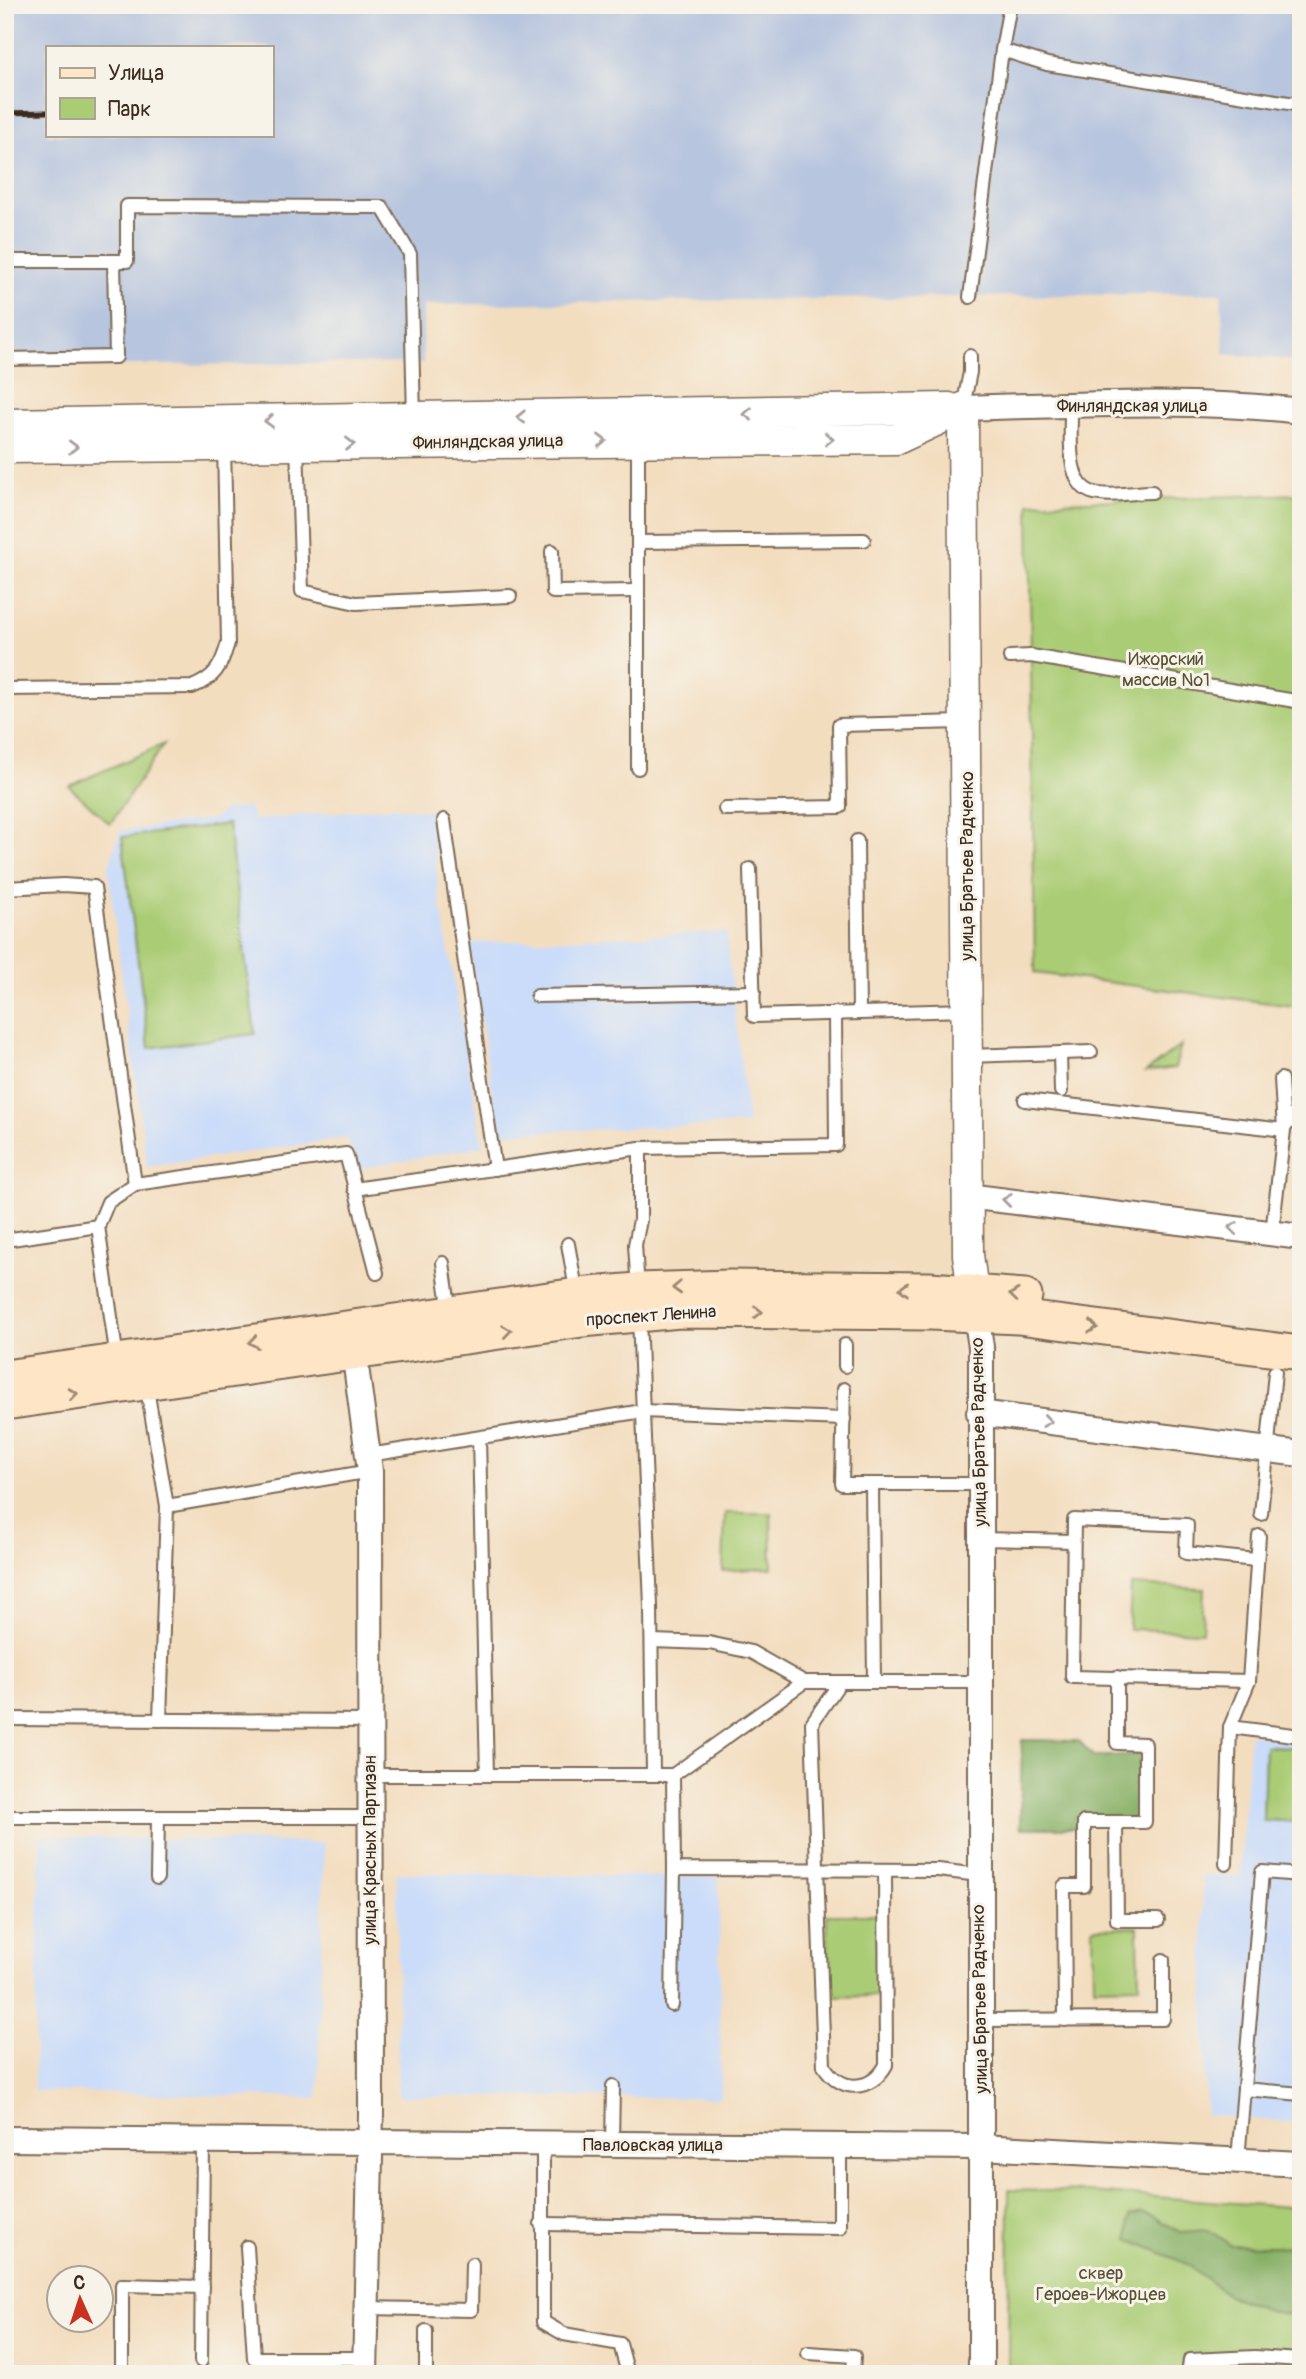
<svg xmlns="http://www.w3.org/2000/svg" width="1306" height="2379" font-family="Pangolin,sans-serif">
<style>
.built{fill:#cadcf9}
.industrial{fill:#b7c5de;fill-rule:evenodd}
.green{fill:#aacc75;stroke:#727b4a;stroke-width:2}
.forest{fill:#87b066;stroke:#616d42;stroke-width:2}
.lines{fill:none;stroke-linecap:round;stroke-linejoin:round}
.service-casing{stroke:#7b6956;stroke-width:16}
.minor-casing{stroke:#7b6956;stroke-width:28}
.tertiary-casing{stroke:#7b6956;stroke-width:33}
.secondary-casing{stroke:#7b6956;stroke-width:37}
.service{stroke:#fff;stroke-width:12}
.minor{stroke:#fff;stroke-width:24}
.tertiary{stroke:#fff;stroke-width:30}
.secondary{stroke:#fee5c5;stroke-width:33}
.rail{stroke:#3b2a1e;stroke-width:5}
.oneway{stroke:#a79f9a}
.oneway2{stroke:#9c8872}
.labels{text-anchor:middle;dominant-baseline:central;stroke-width:6;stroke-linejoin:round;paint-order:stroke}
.street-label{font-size:18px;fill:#3b2a1e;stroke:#f7f3e8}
.park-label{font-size:18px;fill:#575234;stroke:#f7f3e8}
</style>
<rect width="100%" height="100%" fill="#f7f3e8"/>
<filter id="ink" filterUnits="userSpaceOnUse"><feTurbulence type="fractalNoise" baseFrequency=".0143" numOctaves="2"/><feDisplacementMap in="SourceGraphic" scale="14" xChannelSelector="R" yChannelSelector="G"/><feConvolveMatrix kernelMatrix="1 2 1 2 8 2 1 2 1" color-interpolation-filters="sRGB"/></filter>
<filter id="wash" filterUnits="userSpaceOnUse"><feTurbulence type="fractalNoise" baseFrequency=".00686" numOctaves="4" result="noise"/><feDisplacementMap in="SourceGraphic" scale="28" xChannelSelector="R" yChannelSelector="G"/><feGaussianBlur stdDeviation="1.57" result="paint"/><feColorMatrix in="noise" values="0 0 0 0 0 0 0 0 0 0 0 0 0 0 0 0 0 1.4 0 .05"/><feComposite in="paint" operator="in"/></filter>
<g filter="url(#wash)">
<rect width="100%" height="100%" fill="#f3ddbf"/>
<!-- built -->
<g class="built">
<path d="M249 807 254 820 390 807 432 811 438 890 483 1146 360 1168 346 1138 147 1167 108 868 120 831 216 818 223 810Z"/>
<path d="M726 932 748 1124 499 1133 469 943Z"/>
<path d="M1250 1734 1301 1741V2123L1206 2115 1203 1874 1240 1876Z"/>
<path d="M40 1836 324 1843 318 2098 34 2091Z"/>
<path d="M397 1873 719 1877 721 2098 398 2096Z"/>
</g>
<!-- industrial -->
<path class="industrial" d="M5 5H1301V361L1224 354 1221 293 423 305V363L5 366ZM47 47H271V135H47Z"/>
<!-- green -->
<g class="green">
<path d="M1301 494V1007L1035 973 1029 503Z"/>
<path d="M164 744 110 824 69 786Z"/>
<path d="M228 824 255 1034 149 1048 122 837Z"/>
<path d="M1181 1045 1175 1068 1146 1072Z"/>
<path d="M725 1513H771L772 1568 723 1571Z"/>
<path d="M1131 1585 1204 1589 1202 1632 1129 1629Z"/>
<path d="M1265 1746 1301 1747V1822L1263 1820Z"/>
<path d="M827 1915H877L878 1996 829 1997Z"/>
<path d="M1138 1927 1139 1986 1094 1987 1093 1928Z"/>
<path d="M1009 2190 1089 2192 1301 2208V2374H1008Z"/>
</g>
<!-- forest -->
<g class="forest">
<path d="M1022 1740 1079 1741 1094 1757 1139 1754V1819H1090L1074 1828H1020Z"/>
<path d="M1142 2213 1153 2216 1180 2232 1208 2230 1231 2245 1301 2247V2317L1267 2310 1227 2295 1189 2265 1129 2239 1130 2216Z"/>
</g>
</g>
<g filter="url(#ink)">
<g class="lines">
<defs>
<g id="service">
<path d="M1010 5 1002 50 1047 64 1301 105"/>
<path d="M5 261H127V206L382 207 410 254 414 418"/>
<path d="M970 297 1002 50"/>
<path d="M5 359 116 357 114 261"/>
<path d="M1071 405C1072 428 1064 482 1091 492 1108 498 1134 492 1152 492"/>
<path d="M963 407 970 372V356"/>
<path d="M297 445 302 591 356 603 510 596"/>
<path d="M638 542 864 540"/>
<path d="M552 551 553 592 638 591"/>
<path d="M1010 657 1031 656 1301 702"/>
<path d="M5 689 192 687C215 678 221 667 228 643L224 444"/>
<path d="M638 768V441"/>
<path d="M725 809 840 807 839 725 964 722"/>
<path d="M444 820 495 1169"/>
<path d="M857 841 859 1013"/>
<path d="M750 869 754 1016 967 1010"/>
<path d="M5 888 63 885 94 887 135 1184"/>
<path d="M537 996 754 992"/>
<path d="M1060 1054 1061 1091"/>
<path d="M968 1056 1091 1052"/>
<path d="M1025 1100 1284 1130"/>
<path d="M1284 1129 1301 1103"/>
<path d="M354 1189 640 1148 836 1145 835 1013"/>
<path d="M98 1226 108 1202 135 1184 346 1154 377 1273"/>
<path d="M1272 1233 1284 1130 1281 1079"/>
<path d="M5 1240 98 1226 117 1359"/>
<path d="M568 1244 577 1295"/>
<path d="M443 1263 450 1313"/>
<path d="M638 1289 635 1245 640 1220V1148"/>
<path d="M639 1317 651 1606 653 1775"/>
<path d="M845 1366V1345"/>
<path d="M146 1383 167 1506 160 1720"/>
<path d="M844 1389 842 1484H980"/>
<path d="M479 1438 487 1775"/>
<path d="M369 1455 643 1411 844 1419"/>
<path d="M872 1484 874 1682"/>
<path d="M167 1506 370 1471"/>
<path d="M1261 1514 1275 1372"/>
<path d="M980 1539 1073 1541"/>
<path d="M652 1641 709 1643 751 1652 804 1682"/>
<path d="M1249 1681 1072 1677 1074 1520 1187 1525 1186 1553 1256 1560"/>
<path d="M840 1682 812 1723 824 2066C841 2093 871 2092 886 2065L885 1870"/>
<path d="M5 1719 370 1721"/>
<path d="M1230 1727 1301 1736"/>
<path d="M370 1775H673L804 1682H980"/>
<path d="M673 1775 674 1869 938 1870 979 1875"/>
<path d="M5 1817H370"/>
<path d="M1116 1822 1117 1920H1158"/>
<path d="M1226 1864 1230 1727 1249 1681 1259 1536"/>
<path d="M157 1878 158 1817"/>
<path d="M672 2005 674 1869"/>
<path d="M980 2020 1163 2019V1960"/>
<path d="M1065 2020 1064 1886H1084V1822H1145V1744L1117 1743V1677"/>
<path d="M1244 2089 1301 2094"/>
<path d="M543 2144V2322L564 2334 620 2344 628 2374"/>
<path d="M612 2144 613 2086"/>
<path d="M1238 2160 1262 1872 1301 1875"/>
<path d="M541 2224 840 2228V2146"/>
<path d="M247 2247 254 2358H365"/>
<path d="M366 2308 471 2310 472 2264"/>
<path d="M808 2353 854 2356 853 2374"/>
<path d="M201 2361 203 2141"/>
<path d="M122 2374V2285L202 2287"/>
<path d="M426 2374V2331"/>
<path d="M1188 2374 1190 2360 1255 2357 1301 2360"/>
</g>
<g id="minor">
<path d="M963 408C1074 405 1191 398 1301 411"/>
<path d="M967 1196 1301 1237"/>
<path d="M976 1315 981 1347V2374"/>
<path d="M352 1336 370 1471 371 2114 365 2374"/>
<path d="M979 1413 1301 1454"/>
<path d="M5 2139 980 2147 1301 2164"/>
</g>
<g id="tertiary">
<path d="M963 408 968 1255 976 1313"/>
<path d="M5 424 949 408"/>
<path d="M5 448 897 439 963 408"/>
</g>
<g id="secondary">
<path d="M5 1377 577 1295 638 1290 729 1287 930 1289 1025 1296"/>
<path d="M5 1403 582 1320 680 1311 931 1313 1018 1317 1301 1353"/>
</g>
</defs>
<!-- service casing -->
<use href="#service" class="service-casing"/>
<!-- minor casing -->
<use href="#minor" class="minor-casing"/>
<!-- tertiary casing -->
<use href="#tertiary" class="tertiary-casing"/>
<!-- secondary casing -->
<use href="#secondary" class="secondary-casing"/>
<!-- service -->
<use href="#service" class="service"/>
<!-- minor -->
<use href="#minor" class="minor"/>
<!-- tertiary -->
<use href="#tertiary" class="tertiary"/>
<!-- secondary -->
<use href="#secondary" class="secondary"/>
<!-- rail -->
<g class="rail">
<path d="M1284 5 1301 17"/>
<path d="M5 113 47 112"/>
</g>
</g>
<!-- one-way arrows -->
<defs><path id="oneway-chevron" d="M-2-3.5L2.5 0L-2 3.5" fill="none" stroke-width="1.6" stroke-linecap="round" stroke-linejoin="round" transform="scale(1.75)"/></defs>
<g class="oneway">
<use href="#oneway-chevron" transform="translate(748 414) rotate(179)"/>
<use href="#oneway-chevron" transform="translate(521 417) rotate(179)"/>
<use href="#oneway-chevron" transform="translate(269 421) rotate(179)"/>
<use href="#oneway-chevron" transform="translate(829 439)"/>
<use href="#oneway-chevron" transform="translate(602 441) rotate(-1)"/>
<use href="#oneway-chevron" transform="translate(350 444) rotate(-1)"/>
<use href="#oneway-chevron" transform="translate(73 447) rotate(-1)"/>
<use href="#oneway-chevron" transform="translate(1007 1200) rotate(-173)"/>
<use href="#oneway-chevron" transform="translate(1233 1228) rotate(-173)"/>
<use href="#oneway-chevron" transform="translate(1047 1421) rotate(7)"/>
</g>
<g class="oneway2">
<use href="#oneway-chevron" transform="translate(677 1288) rotate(178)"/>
<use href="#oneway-chevron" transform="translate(904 1289) rotate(-179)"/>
<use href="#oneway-chevron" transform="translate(1014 1295) rotate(-174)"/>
<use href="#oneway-chevron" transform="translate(758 1312)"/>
<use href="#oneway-chevron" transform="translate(1093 1327) rotate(7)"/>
<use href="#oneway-chevron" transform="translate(507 1331) rotate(-8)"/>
<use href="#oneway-chevron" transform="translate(253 1342) rotate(172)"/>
<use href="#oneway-chevron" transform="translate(73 1394) rotate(-8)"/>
</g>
</g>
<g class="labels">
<!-- street labels -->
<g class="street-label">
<text x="1132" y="406">Финляндская улица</text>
<text transform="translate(488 442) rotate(-1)">Финляндская улица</text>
<text transform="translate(967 866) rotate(-90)">улица Братьев Радченко</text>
<text transform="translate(651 1316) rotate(-4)">проспект Ленина</text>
<text transform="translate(979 1432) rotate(-91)">улица Братьев Радченко</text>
<text transform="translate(370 1850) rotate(-90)">улица Красных Партизан</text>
<text transform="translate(980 1999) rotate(-91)">улица Братьев Радченко</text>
<text x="653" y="2145">Павловская улица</text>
</g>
<!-- park labels -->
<g class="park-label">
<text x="1166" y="659">Ижорский<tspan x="1166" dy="21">массив №1</tspan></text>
<text x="1101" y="2273">сквер<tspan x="1101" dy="21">Героев-Ижорцев</tspan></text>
</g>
</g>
<!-- margin -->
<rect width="1306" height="2379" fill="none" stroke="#f7f3e8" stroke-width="28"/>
<!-- legend -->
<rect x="46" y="46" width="228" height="91" fill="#f7f3e8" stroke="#aca397" stroke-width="2"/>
<rect x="60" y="68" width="35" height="10" fill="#fee5c5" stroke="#aca397" stroke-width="2"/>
<text x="108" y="80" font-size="21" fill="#3b2a1e">Улица</text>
<rect x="60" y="98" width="35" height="21" fill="#aacc75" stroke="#aca397" stroke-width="2"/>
<text x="108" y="116" font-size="21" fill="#3b2a1e">Парк</text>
<!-- north arrow -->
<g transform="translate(80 2299) rotate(357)"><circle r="33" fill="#f7f3e8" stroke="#aca397" stroke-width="2"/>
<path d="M0-5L12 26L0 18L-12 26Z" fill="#c8321e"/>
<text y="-10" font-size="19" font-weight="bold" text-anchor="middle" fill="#3b2a1e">С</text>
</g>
</svg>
